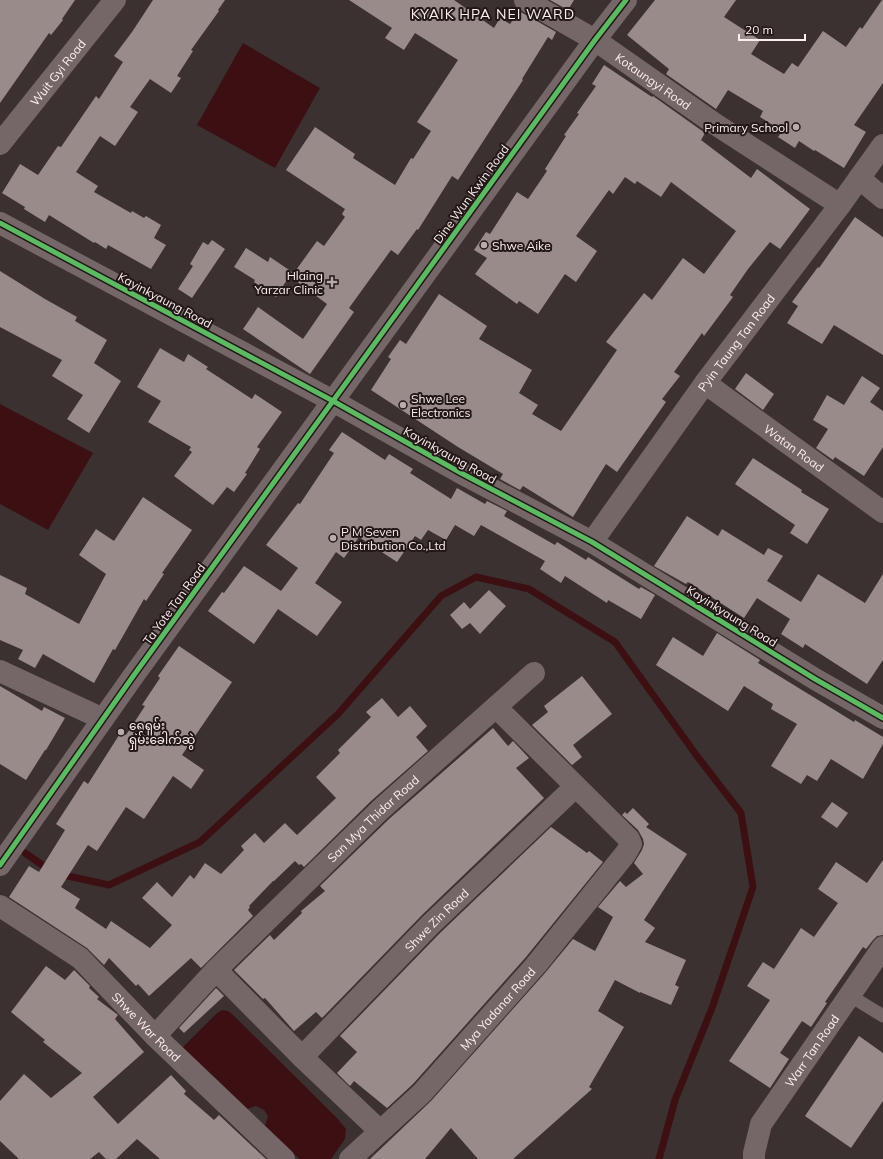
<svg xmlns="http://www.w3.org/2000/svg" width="883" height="1159" font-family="Mulish,'Noto Sans Myanmar',sans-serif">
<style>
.water{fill:#3c0f13}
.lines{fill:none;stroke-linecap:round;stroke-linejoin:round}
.stream{stroke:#3c0f13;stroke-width:7}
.building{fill:#9a8b8b}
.service{stroke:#756767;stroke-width:13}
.minor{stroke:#756767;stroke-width:22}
.tertiary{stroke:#756767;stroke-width:22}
.cycleway-casing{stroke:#211817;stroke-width:8}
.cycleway{stroke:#5cba63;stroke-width:5}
.poi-dot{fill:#b9acab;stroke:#211817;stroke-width:1.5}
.labels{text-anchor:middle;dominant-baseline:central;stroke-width:4;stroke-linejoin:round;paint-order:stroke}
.street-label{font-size:12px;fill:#fceeed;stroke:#211817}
.poi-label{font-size:12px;fill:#fceeed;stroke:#211817;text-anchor:start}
.quarter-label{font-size:14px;letter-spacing:1px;fill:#fceeed;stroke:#211817}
</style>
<rect width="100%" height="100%" fill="#3c3131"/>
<!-- water -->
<g class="water">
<path d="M243 43 320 88 275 168 197 125Z"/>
<path d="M0 404 93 453 48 530 0 504Z"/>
<path d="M222 1010 228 1011 232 1014 337 1118 346 1129 345 1139 331 1159H300L288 1149 265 1126 268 1116 264 1110 256 1106 247 1109 182 1050 184 1046 217 1013Z"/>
</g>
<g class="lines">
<!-- stream -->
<path class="stream" d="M25 853 54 873 109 885 200 842 338 714 441 596 476 577 529 589 615 642 697 756 741 813 753 887 712 1008 675 1100 659 1159"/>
</g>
<!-- building -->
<g class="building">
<path d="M0 0H75L62 19 63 20 51 35 49 33 0 103Z"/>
<path d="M153 0H225L218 10 219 11 191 50 193 51 177 76 181 78 171 93 150 79 130 107 138 112 115 146 100 136 76 172 98 186 94 192 131 213 132 211 144 218 146 216 161 225 154 238 166 245 151 269 108 245 106 249 95 242 94 243 49 215 45 222 24 209 25 207 2 193 20 164 38 175 58 146 61 147 96 96 99 99 123 62 114 56 132 32Z"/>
<path d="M349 0H454L494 28 500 18 510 24 519 11 556 32 552 40 548 37 522 79 523 80 458 180 452 176 418 230 417 229 398 255 391 250 349 308 354 312 310 374 243 329 258 307 303 339 327 304 291 277 317 241 324 246 345 217 342 214 345 209 286 170 315 127 355 154 353 158 395 185 411 158 413 159 431 131 417 122 458 60 415 33 404 50 385 38 392 28Z"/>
<path d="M550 0H574L568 10Z"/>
<path d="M655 0H736L724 17 760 40 751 54 784 74 792 63 798 67 823 31 846 47 860 27 862 29 882 0H883V83L854 125 866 132 844 168 815 150 814 151 799 141 795 148 778 137 782 131 760 117 763 111 728 90 716 109 666 74 669 69 627 35Z"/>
<path d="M604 65 652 97 653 96 705 133 701 140 751 178 757 169 810 209 780 249 770 242 748 269 730 295 733 297 704 336 702 333 674 372 680 376 662 399 666 402 617 472 606 464 573 517 523 486 520 490 500 479 503 474 458 447 371 390 391 359 388 357 400 340 406 344 439 294 487 326 479 339 532 370 519 393 538 405 532 414 561 431 617 350 606 342 644 293 652 300 683 258 704 274 736 231 671 182 661 197 637 181 635 184 625 177 613 194 609 190 576 236 597 251 576 282 565 274 538 314 519 301 517 304 475 274 487 258 474 250 486 232 490 234 517 192 528 199 547 171 545 169 566 136 564 135 579 114 577 113 596 86 592 84Z"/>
<path d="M855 217 883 237V355L834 325 822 344 787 323 798 306 792 302 818 267 819 268Z"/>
<path d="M212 240 225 249 192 298 178 289 193 266 190 264 203 242 208 245Z"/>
<path d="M246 248 268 262 270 257 292 272 276 297 254 282 255 280 234 267Z"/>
<path d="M0 271 45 299 77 317 75 321 107 340 94 363 121 381 89 433 67 419 83 395 52 376 62 360 0 327Z"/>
<path d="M160 348 184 362 188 354 208 367 206 369 252 399 255 394 282 412 257 447 260 449 245 473 247 474 234 492 227 487 213 505 174 476 192 452 189 450 191 447 148 422 161 401 137 387Z"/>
<path d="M746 373 774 394 763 410 735 389Z"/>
<path d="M862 376 880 388 870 402 883 411V447L864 476 835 457 833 460 816 448 828 429 813 420 827 395 844 405Z"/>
<path d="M342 432 385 460 389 454 413 469 410 473 451 499 457 488 485 504 487 501 507 511 504 516 555 545 557 542 586 560 588 557 639 589 641 587 655 595 641 619 608 600 607 603 565 576 561 583 540 569 545 561 481 525 474 536 455 525 446 540 428 530 421 540 415 536 397 562 359 537 344 558 336 552 315 583 342 602 317 636 278 609 254 644 208 611 222 592 224 593 244 566 281 591 298 568 266 545 298 503 300 504 334 453 329 450Z"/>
<path d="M753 458 802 490 801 492 829 509 807 544 790 533 795 525 735 484Z"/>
<path d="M143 497 192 530 162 573 164 574 146 601 144 599 115 650 113 649 94 683 43 654 35 668 18 659 23 650 0 640V575L27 588 25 594 79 624 106 574 79 555 96 529 114 541Z"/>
<path d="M687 516 718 536 722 529 764 555 768 548 783 556 767 581 801 602 818 574 865 603 883 574V660L867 684 805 644 803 648 781 634 790 619 757 598 744 618 688 582 686 584 654 566Z"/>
<path d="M489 590 506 606 480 634 470 623 462 629 450 615 464 602 470 609Z"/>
<path d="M717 633 760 660 758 663 854 722 855 720 883 737V744L863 779 831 759 817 781 807 775 801 784 771 766 797 724 771 709 773 704 744 686 728 711 656 665 673 637 703 656Z"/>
<path d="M179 646 232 682 182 755 204 770 191 789 173 776 144 819 126 807 97 851 88 845 61 887 80 899 75 908 106 929 111 921 150 948 172 925 142 898 157 882 172 897 190 875 194 879 205 863 221 874 244 850 241 846 255 833 264 843 285 823 297 835 336 798 316 777 340 753 338 750 371 717 366 712 382 698 398 717 410 706 427 726 416 737 428 751 371 801 304 867 301 864 299 865 295 861 274 881H273L249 906 250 907 248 910 253 916 201 968 191 958 149 996 138 984 136 986 109 958 104 965 87 948 9 897 29 866 39 872 65 830 56 824 84 781 88 784 121 732 126 735 145 706 142 705 160 678 158 676Z"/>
<path d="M582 676 612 714 573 745 582 757 572 765 532 725 548 712 544 706Z"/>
<path d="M0 686 42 711 44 707 65 718 46 750H45L26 780 0 764Z"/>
<path d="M493 728 508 746 513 741 529 758 516 768 544 798 422 915 322 1018 316 1012 294 1031 265 998 263 999 234 970 270 935 274 940 302 913 301 911 325 891 320 886 389 819Z"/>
<path d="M832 802 848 813 837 828 821 817Z"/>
<path d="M633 808 649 824 646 827 687 854 644 920 655 928 645 942 686 960 675 985 679 987 671 1005 640 992V993L615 980 598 1011 624 1027 589 1087 592 1089 513 1159H478L451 1128 425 1159H370L431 1101 545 973 573 939 595 951 613 917 598 907 620 881 626 887 643 874 634 863 642 850 644 844 643 839 638 830 622 815 625 812 627 814Z"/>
<path d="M551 827 587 853 589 851 603 862 526 957 413 1084 387 1108 354 1081 350 1086 337 1073 357 1052 340 1036 440 933Z"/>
<path d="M883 860V935L877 936 873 940 866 949 863 947 825 1002 827 1003 811 1027 802 1021 780 1053 789 1059 770 1088 729 1061 770 1000 747 986 763 962 774 969 801 928 814 937 838 903 818 889 836 862 867 883Z"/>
<path d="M46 966 65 980 74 970 90 986 89 988 99 997 97 999 118 1015 115 1019 144 1052 93 1097 118 1124 171 1075 186 1091 184 1094 214 1120 219 1115 266 1159H160L137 1139 116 1159H106L99 1152 90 1159H19L0 1141V1101L24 1074 51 1098 82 1073 43 1042 45 1040 11 1012Z"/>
<path d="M216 988 224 996 184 1033 179 1028Z"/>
<path d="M859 1036 883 1053V1101L851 1148 805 1116Z"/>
</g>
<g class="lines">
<!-- service -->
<path class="service" d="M849 995 883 1016"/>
<!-- minor -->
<g class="minor">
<path id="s1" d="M525 0 595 40 715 124 840 205"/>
<path id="s2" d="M0 144 115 0"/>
<path d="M859 178 883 198"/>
<path d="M0 223 333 401 461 473 592 542 815 679 883 718"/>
<path id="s3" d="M705 383 883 512"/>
<path id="s4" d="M592 542 705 383 840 205 883 145"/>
<path d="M0 671 103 719"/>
<path id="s5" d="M0 906 80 958 155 1036 284 1159"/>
<path d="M216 970 302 1057 380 1131"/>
<path id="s6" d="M155 1036 216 970 380 810 534 673"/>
<path id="s7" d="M302 1057 431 924 575 787"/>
<path id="s8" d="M350 1159 422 1093 536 965 626 853 631 844 629 839 496 707"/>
<path id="s9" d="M754 1159V1153L761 1124 883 947"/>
</g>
<!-- tertiary -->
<path class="tertiary" d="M0 865 134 675 595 40 626 0"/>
<defs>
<g id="cycleway">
<path d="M0 223 333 401 461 473 592 542 815 679 883 718"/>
<path d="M0 865 134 675 595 40 626 0"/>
</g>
</defs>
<!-- cycleway casing -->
<use href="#cycleway" class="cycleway-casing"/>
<!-- cycleway -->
<use href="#cycleway" class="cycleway"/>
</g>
<!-- markers -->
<g class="poi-dot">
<circle cx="796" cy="127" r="4"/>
<circle cx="484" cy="245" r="4"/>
<path d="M330 276h4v4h4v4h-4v4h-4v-4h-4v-4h4z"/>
<circle cx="403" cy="405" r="4"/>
<circle cx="333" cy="538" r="4"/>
<circle cx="121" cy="732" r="4"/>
</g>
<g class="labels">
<!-- street labels -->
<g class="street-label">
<text stroke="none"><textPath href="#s2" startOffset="92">Wuit Gyi Road</textPath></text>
<text stroke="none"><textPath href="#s1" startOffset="152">Kotaungyi Road</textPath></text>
<text transform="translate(471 194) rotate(-54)">Dine Wun Kwin Road</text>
<text transform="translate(165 300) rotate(28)">Kayinkyaung Road</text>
<text stroke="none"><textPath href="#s4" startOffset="246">Pyin Taung Tan Road</textPath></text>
<text stroke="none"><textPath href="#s3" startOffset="110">Watan Road</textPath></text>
<text transform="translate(450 455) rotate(29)">Kayinkyaung Road</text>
<text transform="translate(174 604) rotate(-54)">Ta Yote Tan Road</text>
<text transform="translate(732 616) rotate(32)">Kayinkyaung Road</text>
<text stroke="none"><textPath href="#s6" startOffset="308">San Mya Thidar Road</textPath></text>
<text stroke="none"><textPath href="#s7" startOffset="192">Shwe Zin Road</textPath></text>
<text stroke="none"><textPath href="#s8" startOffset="211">Mya Yadanar Road</textPath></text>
<text stroke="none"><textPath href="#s5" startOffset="191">Shwe War Road</textPath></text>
<text stroke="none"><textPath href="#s9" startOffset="125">Warr Tan Road</textPath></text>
</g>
<!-- poi labels -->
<g class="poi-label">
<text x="788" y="127" text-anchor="end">Primary School</text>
<text x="492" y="245">Shwe Aike</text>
<text x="323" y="275" text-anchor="end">Hlaing<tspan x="323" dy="14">Yarzar Clinic</tspan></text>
<text x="411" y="398">Shwe Lee<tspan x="411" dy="14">Electronics</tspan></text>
<text x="341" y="531">P M Seven<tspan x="341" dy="14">Distribution Co.,Ltd</tspan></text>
<text x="129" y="725">ရွှေရှမ်း<tspan x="129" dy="14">ရှမ်းခေါက်ဆွဲ</tspan></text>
</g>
<!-- quarter labels -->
<g class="quarter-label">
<text x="493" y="14">KYAIK HPA NEI WARD</text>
</g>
</g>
<!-- scale -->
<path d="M739 34v6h66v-6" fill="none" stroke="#fceeed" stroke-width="2"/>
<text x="745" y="34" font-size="12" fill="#fceeed" stroke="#211817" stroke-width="3" paint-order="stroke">20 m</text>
</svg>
